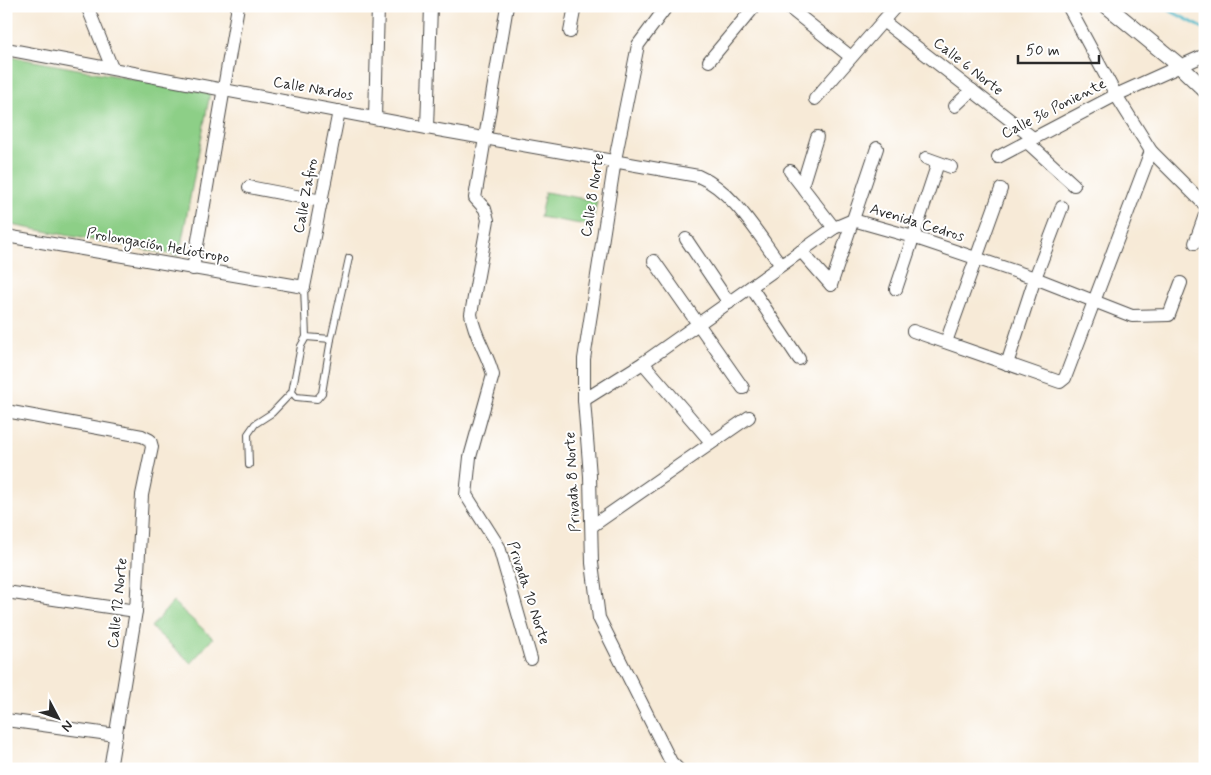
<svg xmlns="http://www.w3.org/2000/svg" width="1211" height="775" font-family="Mynerve,sans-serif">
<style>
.green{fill:#8dcf87;stroke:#5c7d59}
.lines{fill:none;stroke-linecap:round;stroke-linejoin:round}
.stream{stroke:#4eb9ca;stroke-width:3}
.service-casing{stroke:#4a4845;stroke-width:8}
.minor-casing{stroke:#4a4845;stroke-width:14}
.tertiary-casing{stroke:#4a4845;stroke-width:17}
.service{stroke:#fff;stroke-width:6}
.minor{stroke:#fff;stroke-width:12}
.tertiary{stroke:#fff;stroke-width:15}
.labels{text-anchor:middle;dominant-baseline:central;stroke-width:4;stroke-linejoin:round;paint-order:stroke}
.street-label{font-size:15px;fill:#2b2b2b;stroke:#fff}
</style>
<rect width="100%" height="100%" fill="#fff"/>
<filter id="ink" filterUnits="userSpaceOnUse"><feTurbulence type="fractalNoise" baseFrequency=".02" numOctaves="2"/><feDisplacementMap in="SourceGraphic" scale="10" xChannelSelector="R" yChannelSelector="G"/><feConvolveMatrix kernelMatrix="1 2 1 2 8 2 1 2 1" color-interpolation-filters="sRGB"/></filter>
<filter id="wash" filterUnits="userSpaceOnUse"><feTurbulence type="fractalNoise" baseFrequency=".0096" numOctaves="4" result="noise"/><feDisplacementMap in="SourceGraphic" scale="20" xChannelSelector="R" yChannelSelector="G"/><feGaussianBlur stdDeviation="1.12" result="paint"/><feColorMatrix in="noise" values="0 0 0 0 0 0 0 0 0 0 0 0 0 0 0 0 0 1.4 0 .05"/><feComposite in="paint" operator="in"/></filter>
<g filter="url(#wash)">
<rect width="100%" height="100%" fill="#f7ead7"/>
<!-- green -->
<g class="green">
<path d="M6 56 210 93 179 256 6 224Z"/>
<path d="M545 192 597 201 592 226 540 217Z"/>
<path d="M173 602 213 638 191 663 151 627Z"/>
</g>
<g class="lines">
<!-- stream -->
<path class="stream" d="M1161 6 1205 29"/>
</g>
</g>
<g filter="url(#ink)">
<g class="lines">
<defs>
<g id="service">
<path d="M304 287 306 337 301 346 292 392 296 397 317 399 322 393 331 339 306 337"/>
<path d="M331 339 349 258"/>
<path d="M249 465 248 434 255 424 272 413 292 392"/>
</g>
<g id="minor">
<path d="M87 6 112 68"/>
<path d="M507 6 475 198 485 209 488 220 471 314C474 336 488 354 493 375L470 457 466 495 499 547 531 659"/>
<path d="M667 6 638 45 615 160 584 359V400L590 476 592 563 599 618 671 762 678 769"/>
<path d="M787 6 851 57"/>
<path d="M1068 6 1116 95 1151 151 1205 205"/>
<path d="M883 21 1033 138"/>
<path d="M570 32 575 6"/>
<path d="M6 49 427 128 698 176C734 191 758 235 781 265"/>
<path d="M709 61 755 6"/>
<path d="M815 99 896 6"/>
<path d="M955 106 972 90"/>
<path d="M375 117 378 7"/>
<path d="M427 128 431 6"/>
<path d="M1027 142 1074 185"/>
<path d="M998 157 1116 95 1205 55"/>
<path d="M926 158 951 167"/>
<path d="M790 171 834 228"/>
<path d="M802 186 817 137"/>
<path d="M249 187 322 201"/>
<path d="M6 236 304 287 339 111"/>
<path d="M686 239 729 303"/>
<path d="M1195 243 1205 215"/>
<path d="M801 251 831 285"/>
<path d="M654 261 743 388"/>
<path d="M193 269 238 6"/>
<path d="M831 285 877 148"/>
<path d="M751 287 799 359"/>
<path d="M896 289 938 163"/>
<path d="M913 331 1060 382 1065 378 1151 151"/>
<path d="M946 342 1001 189"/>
<path d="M643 363 711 442"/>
<path d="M1007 364 1035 278 1062 207"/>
<path d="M584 400 643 363 834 228 853 220 913 237 1035 278 1132 316 1169 315 1181 283"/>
<path d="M6 411 142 436 150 440 152 447 142 495 136 611 110 769"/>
<path d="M592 526 749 417"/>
<path d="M6 592 136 611"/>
<path d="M6 720 116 735"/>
</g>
<path id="tertiary" d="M1107 6 1180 66 1205 90"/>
</defs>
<!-- service casing -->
<use href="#service" class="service-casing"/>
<!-- minor casing -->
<use href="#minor" class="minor-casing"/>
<!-- tertiary casing -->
<use href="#tertiary" class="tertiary-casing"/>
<!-- service -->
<use href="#service" class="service"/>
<!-- minor -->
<use href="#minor" class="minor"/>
<!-- tertiary -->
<use href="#tertiary" class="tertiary"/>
</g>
</g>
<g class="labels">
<!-- street labels -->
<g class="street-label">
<text transform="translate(968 67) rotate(38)">Calle 6 Norte</text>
<text transform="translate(313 89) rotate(10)">Calle Nardos</text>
<text transform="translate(1054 109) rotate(-27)">Calle 36 Poniente</text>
<text transform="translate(593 195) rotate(-81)">Calle 8 Norte</text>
<text transform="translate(306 196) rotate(-79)">Calle Zafiro</text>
<text transform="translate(917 223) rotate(17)">Avenida Cedros</text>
<text transform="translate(158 246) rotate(10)">Prolongación Heliotropo</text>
<text transform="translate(573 482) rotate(-93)">Privada 8 Norte</text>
<text transform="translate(528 593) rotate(72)">Privada 10 Norte</text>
<text transform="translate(118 603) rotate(-84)">Calle 12 Norte</text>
</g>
</g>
<!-- margin -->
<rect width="1211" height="775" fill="none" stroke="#fff" stroke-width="25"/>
<!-- north arrow -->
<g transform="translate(58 718) rotate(131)" stroke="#ffffff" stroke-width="4" paint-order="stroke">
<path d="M0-4L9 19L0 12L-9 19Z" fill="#2b2b2b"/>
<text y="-8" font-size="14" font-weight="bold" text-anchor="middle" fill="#2b2b2b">N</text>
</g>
<!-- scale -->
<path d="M1018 55v8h81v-8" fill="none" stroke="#2b2b2b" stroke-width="2.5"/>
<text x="1026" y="55" font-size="15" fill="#2b2b2b" stroke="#ffffff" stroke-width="4" paint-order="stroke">50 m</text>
</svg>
